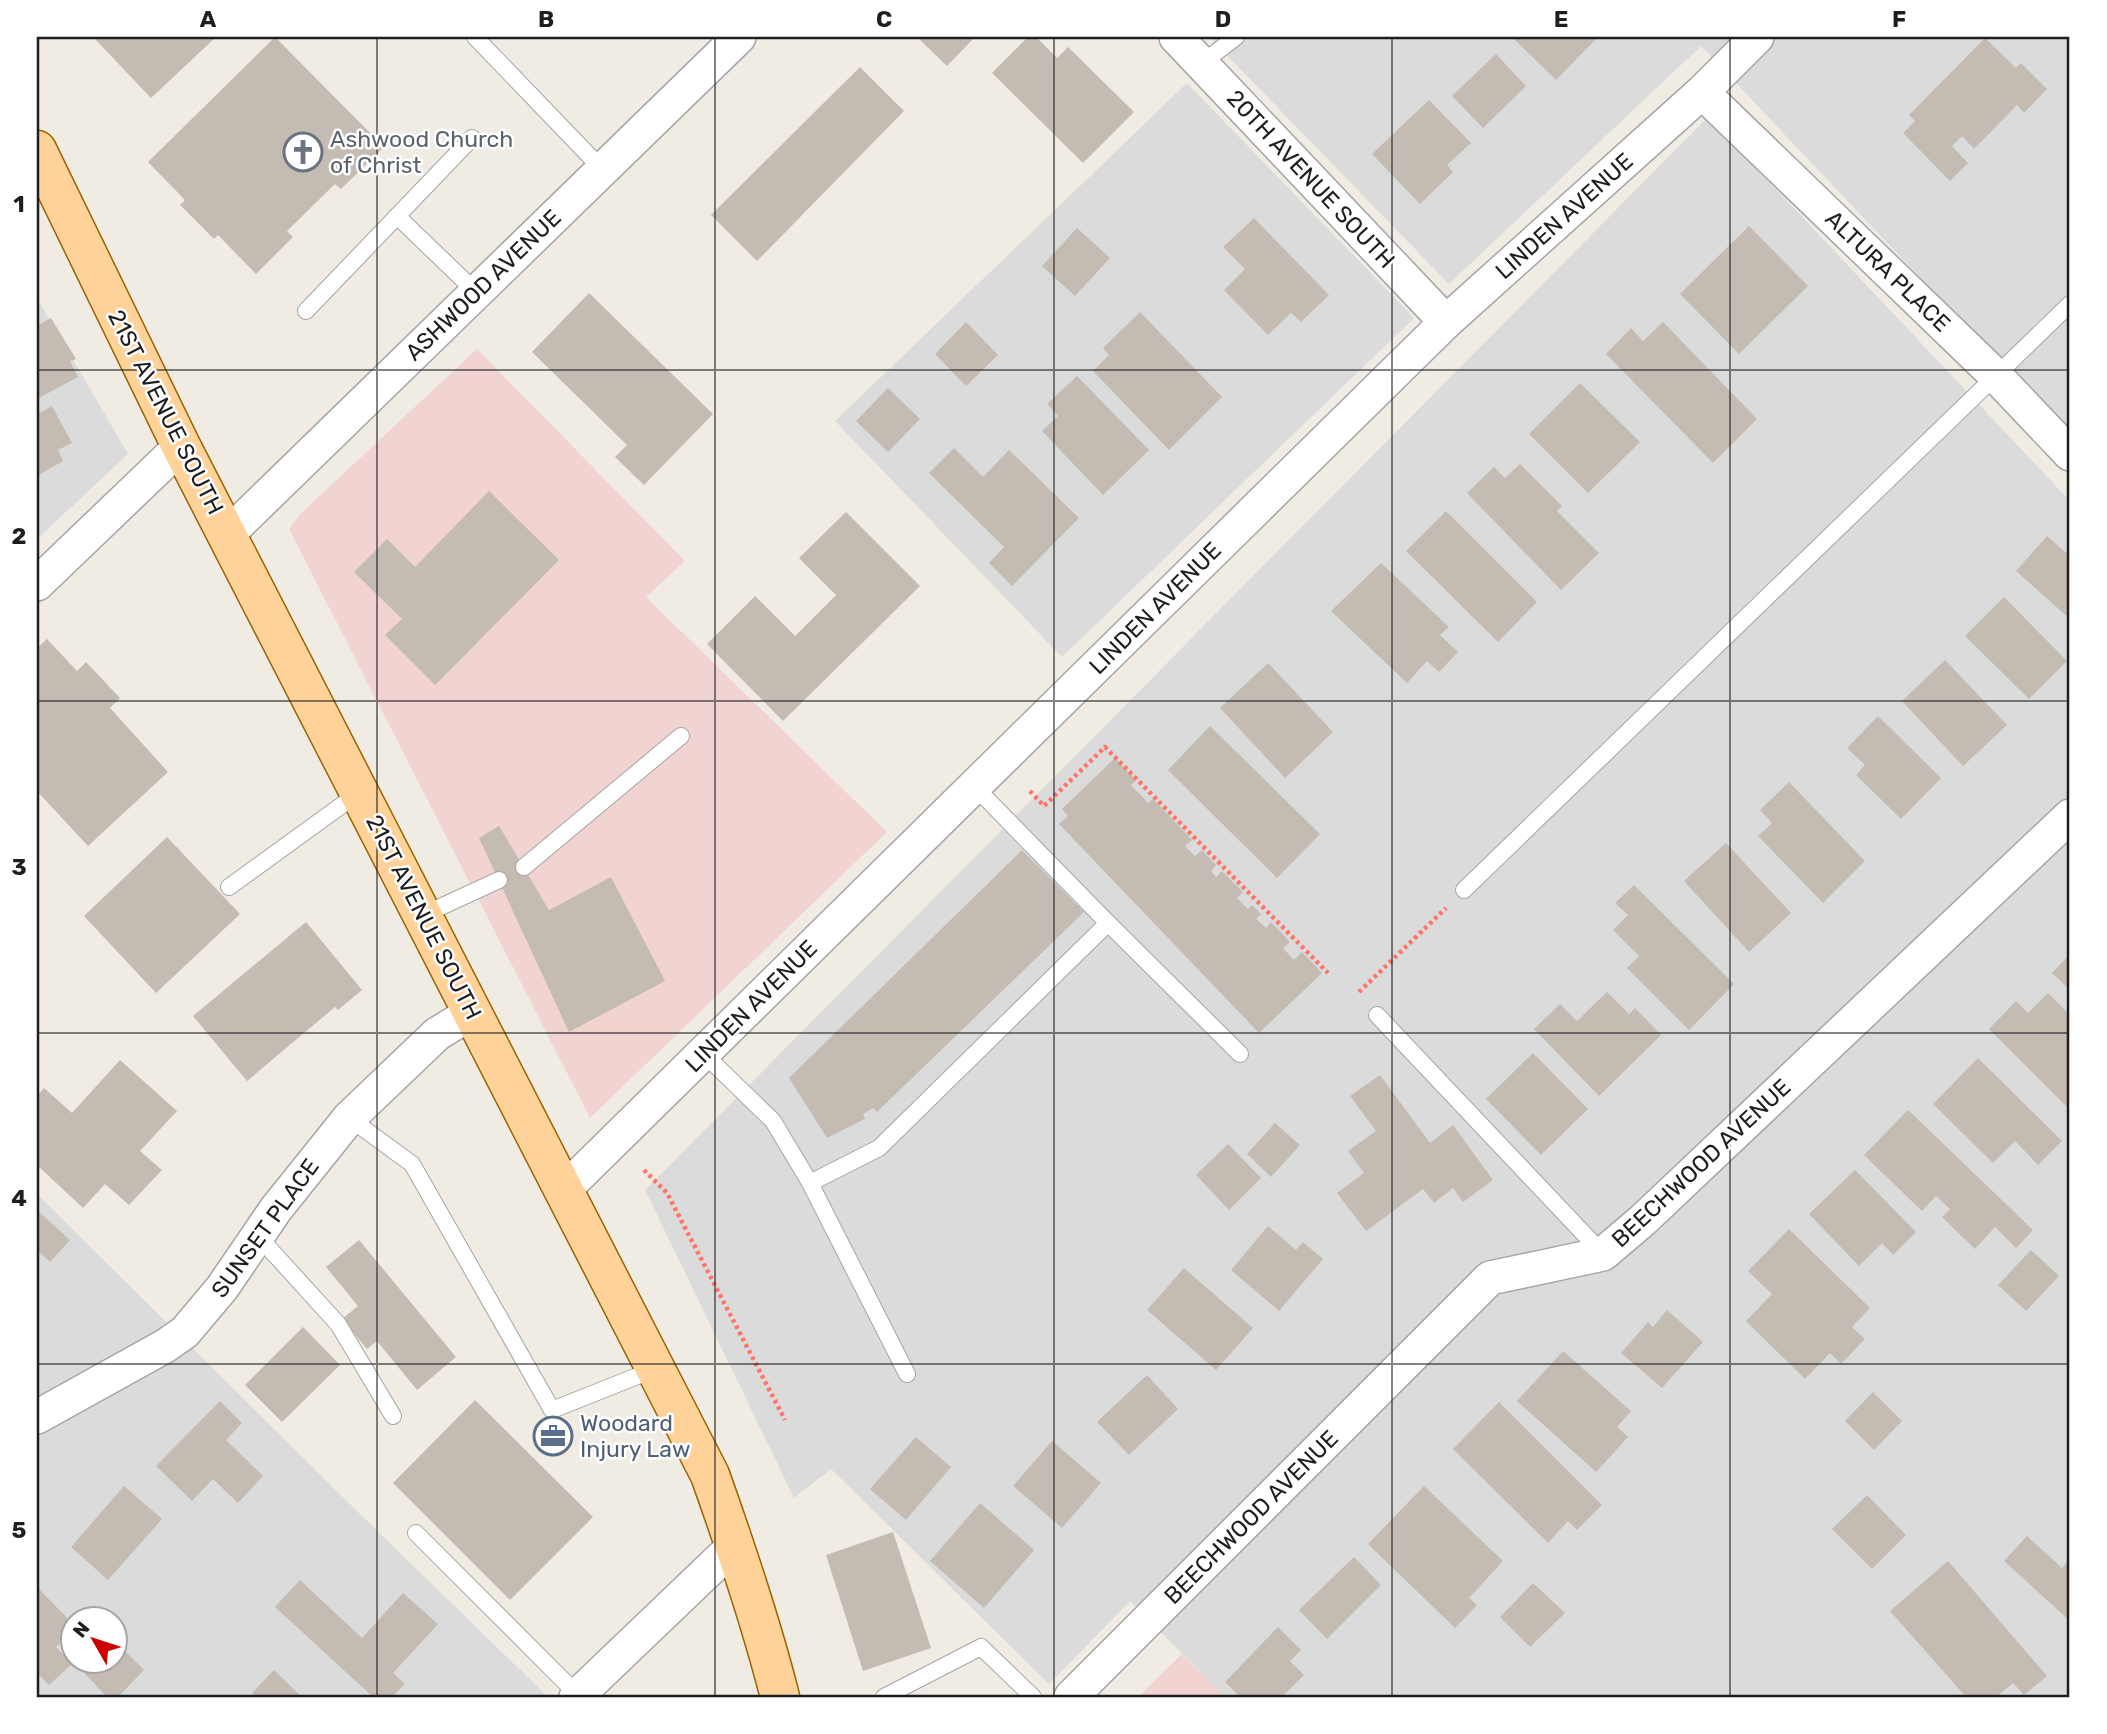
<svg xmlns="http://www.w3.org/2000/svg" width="2107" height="1734" font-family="Rubik,sans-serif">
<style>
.residential{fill:#dcdbdb;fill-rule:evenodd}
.commercial{fill:#f1d3d2}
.building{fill:#c4bbb3}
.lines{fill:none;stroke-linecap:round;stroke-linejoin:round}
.service-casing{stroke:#a5a5a5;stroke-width:18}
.minor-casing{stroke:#a5a5a5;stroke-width:36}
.primary-casing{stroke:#986500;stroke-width:41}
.path{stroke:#ff7465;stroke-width:4.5;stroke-dasharray:3.5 3.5;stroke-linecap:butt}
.service{stroke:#fff;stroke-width:16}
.minor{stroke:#fff;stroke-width:33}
.primary{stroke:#ffd299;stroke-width:38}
.grid{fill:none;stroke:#1e1e1e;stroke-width:2;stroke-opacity:0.55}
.labels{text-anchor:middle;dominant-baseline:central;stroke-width:5;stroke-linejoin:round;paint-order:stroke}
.worship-label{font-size:23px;fill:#5b616d;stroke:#fff;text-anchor:start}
.street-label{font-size:23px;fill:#1e1e1e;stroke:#fff}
.service-label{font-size:23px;fill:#4e5e75;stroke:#fff;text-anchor:start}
.neatline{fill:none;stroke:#1e1e1e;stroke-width:2.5}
.grid-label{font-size:23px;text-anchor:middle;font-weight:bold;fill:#1e1e1e}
</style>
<rect width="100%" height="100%" fill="#f0ece4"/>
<!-- residential -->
<g class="residential">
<path d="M1209 37H2070V436L1701 46 1449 284Z"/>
<path d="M1187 83 1414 318 1062 657 835 421Z"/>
<path d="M1708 117 2070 501V1697H1225L1130 1601 1049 1684 831 1469 794 1498 645 1190Z"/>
<path d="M37 298 128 454 37 539Z"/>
<path d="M37 1194 360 1514 548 1697H37ZM74 1618H116V1660H74Z"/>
</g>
<!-- commercial -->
<g class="commercial">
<path d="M477 349 685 561 646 597 887 832 590 1118 289 529 299 515Z"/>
<path d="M1182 1654 1225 1697H1138Z"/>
</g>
<!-- building -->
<g class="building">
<path d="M93 37H216L151 98Z"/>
<path d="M275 37 384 147 341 189 335 184 287 231 293 237 256 274 218 235 214 239 180 205 185 200 148 162Z"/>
<path d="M917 37H975L947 66Z"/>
<path d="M1028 37H1036L1057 58 1068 47 1134 112 1083 163 992 73Z"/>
<path d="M1512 37H1598L1556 80Z"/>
<path d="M1985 38 2016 68 2021 63 2047 89 2024 113 2017 105 1974 149 1962 136 1952 146 1968 163 1950 181 1903 133 1915 121 1909 115Z"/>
<path d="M1496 54 1526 86 1483 128 1452 96Z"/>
<path d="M860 67 904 111 757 261 711 215Z"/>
<path d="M1429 100 1471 143 1447 165 1453 172 1420 204 1372 154Z"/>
<path d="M1254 218 1329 295 1301 322 1291 313 1268 335 1224 290 1245 269 1223 247Z"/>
<path d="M1749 226 1808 286 1739 354 1680 294Z"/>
<path d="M1077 228 1110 258 1075 296 1042 266Z"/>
<path d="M589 293 713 414 644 485 615 457 627 445 532 352Z"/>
<path d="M1140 312 1222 397 1169 450 1093 371 1109 355 1103 348Z"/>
<path d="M51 318 76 359 70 361 78 377 37 399V326Z"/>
<path d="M966 322 998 355 966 386 935 354Z"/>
<path d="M1663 322 1757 419 1713 463 1606 354 1631 328 1643 341Z"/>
<path d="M1077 376 1149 450 1103 495 1042 431 1058 416 1047 404Z"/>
<path d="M1580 383 1640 442 1588 493 1529 434Z"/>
<path d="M888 388 920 419 888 452 856 421Z"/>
<path d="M52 406 72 443 58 450 63 461 37 476V407L40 413Z"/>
<path d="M954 448 983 477 1009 450 1079 518 1012 586 989 563 1004 547 929 473Z"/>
<path d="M1520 464 1562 506 1557 511 1599 553 1561 590 1467 493 1494 467 1505 478Z"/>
<path d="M489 491 559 560 435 685 385 635 402 619 354 572 387 539 415 567Z"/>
<path d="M1446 511 1537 602 1498 642 1406 551Z"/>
<path d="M846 512 920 586 783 721 707 644 755 596 795 636 836 595 799 558Z"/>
<path d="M2047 536 2070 556V619L2016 571Z"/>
<path d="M1381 563 1449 627 1440 635 1458 652 1439 672 1427 661 1407 683 1331 611Z"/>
<path d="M2004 597 2067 661 2029 699 1965 636Z"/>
<path d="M47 639 77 671 86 662 120 698 110 708 168 772 88 846 37 791V648Z"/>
<path d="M1945 660 2007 725 1963 766 1902 701Z"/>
<path d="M1268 663 1333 732 1285 778 1220 708Z"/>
<path d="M1878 716 1941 778 1901 819 1856 775 1865 765 1847 748Z"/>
<path d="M1210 726 1320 834 1277 878 1168 770Z"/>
<path d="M1115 758 1136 780 1131 785 1148 803 1153 799 1192 840 1185 846 1195 856 1202 850 1216 865 1211 871 1216 877 1222 871 1243 892 1237 898 1248 909 1252 905 1261 914 1256 919 1266 928 1271 922 1290 942 1283 948 1294 960 1302 952 1322 973 1259 1033 1059 824 1068 816 1062 809Z"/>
<path d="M1789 782 1865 861 1823 903 1758 836 1772 823 1760 810Z"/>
<path d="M499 826 549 910 611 877 665 981 569 1032 479 838Z"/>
<path d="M167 837 240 914 156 993 84 916Z"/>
<path d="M1726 843 1791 913 1749 952 1684 881Z"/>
<path d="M1022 850 1084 912 877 1112 873 1108 863 1114 865 1119 827 1138 789 1078Z"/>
<path d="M1634 885 1734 984 1689 1030 1627 968 1639 956 1613 930 1628 915 1615 903Z"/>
<path d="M306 922 362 990 338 1010 335 1007 247 1081 193 1016Z"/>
<path d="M2070 954V990L2052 973Z"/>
<path d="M1607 992 1629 1014 1635 1008 1661 1035 1599 1096 1534 1029 1560 1004 1577 1021Z"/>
<path d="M2048 993 2070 1015V1110L1989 1029 2016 1001 2028 1013Z"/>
<path d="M1533 1053 1588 1109 1541 1155 1486 1099Z"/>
<path d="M1978 1058 2062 1141 2038 1165 2015 1141 1993 1163 1933 1104Z"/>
<path d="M120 1060 177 1111 140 1151 162 1170 129 1205 105 1184 83 1208 37 1165V1096L44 1088 72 1113Z"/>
<path d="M1380 1075 1430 1143 1453 1125 1493 1180 1463 1202 1453 1188 1434 1203 1423 1189 1366 1231 1337 1193 1364 1173 1348 1151 1376 1131 1350 1096Z"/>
<path d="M1908 1110 2033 1230 2016 1248 1995 1227 1975 1249 1942 1217 1950 1209 1936 1196 1922 1211 1864 1155Z"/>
<path d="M1275 1123 1300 1145 1271 1177 1247 1154Z"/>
<path d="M1228 1144 1261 1178 1229 1210 1196 1175Z"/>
<path d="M1855 1170 1916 1232 1893 1255 1882 1243 1859 1266 1809 1214Z"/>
<path d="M37 1210 70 1240 50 1262 37 1250Z"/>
<path d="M1268 1226 1296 1250 1303 1242 1323 1259 1279 1311 1231 1270Z"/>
<path d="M1789 1229 1870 1308 1852 1327 1865 1339 1841 1364 1830 1353 1805 1379 1746 1321 1772 1294 1748 1271Z"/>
<path d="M359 1240 456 1357 417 1390 377 1341 367 1349 342 1319 358 1306 326 1267Z"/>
<path d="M2031 1250 2059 1276 2026 1311 1998 1285Z"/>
<path d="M1184 1268 1253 1328 1216 1370 1147 1310Z"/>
<path d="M1667 1310 1703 1342 1662 1388 1621 1353 1648 1322 1653 1327Z"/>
<path d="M303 1327 340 1365 282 1422 245 1385Z"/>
<path d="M1563 1351 1631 1411 1617 1427 1628 1437 1596 1472 1517 1401Z"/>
<path d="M1147 1375 1178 1409 1129 1455 1097 1422Z"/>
<path d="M1873 1392 1902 1421 1874 1450 1845 1421Z"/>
<path d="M475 1400 593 1517 510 1600 393 1483Z"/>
<path d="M220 1401 242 1423 226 1440 263 1476 238 1503 213 1479 192 1501 156 1466Z"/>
<path d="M1499 1402 1602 1505 1577 1530 1568 1521 1548 1543 1453 1449Z"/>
<path d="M916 1437 951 1467 906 1520 870 1489Z"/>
<path d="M1052 1441 1101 1483 1062 1528 1013 1486Z"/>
<path d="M124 1486 162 1519 108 1580 71 1547Z"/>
<path d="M1424 1486 1503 1561 1469 1598 1477 1605 1455 1628 1368 1544Z"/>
<path d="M1867 1495 1906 1535 1872 1569 1832 1529Z"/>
<path d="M980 1503 1034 1550 984 1608 930 1561Z"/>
<path d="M893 1532 931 1648 863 1671 826 1555Z"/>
<path d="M2027 1536 2062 1568 2070 1558V1621L2004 1561Z"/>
<path d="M1354 1557 1381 1585 1327 1639 1299 1610Z"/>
<path d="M1948 1561 2047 1676 2024 1695 2013 1683 1996 1697H1966L1890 1611Z"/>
<path d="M300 1580 362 1638 403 1593 438 1624 393 1673 405 1684 392 1697H373L275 1607Z"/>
<path d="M1533 1583 1565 1613 1530 1647 1500 1617Z"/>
<path d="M37 1587 74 1625V1630L56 1647 72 1664 49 1685 37 1673Z"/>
<path d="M1278 1627 1301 1650 1290 1661 1304 1675 1282 1697H1240L1225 1682Z"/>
<path d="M116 1642 144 1670 118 1697H107L85 1674 98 1660H116Z"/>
<path d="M274 1670 302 1697H256L252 1693Z"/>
</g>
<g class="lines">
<defs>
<g id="service">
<path d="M475 37 602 169"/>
<path d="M1202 63 1236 37"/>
<path d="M397 216 476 292"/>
<path d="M306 311 472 138"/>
<path d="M524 867 681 736"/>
<path d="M229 887 360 792"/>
<path d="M1464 890 2070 304"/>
<path d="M423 915 499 880"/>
<path d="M1108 923 1240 1054"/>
<path d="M1377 1015 1603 1254"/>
<path d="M703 1053 773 1121 810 1183"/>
<path d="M349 1118 412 1164 552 1410 655 1369"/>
<path d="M258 1236 338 1324 393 1416"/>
<path d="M907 1374 810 1183 879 1148 1108 923 974 786"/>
<path d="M416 1533 578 1695"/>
<path d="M884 1697 981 1647 1033 1697"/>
</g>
<g id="minor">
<path d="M1176 37 1446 322"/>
<path d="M1702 92 1996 376 2070 454"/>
<path d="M228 534 739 37"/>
<path d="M37 584 181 446"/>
<path d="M563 1191 1446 322 1702 92 1757 37"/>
<path d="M37 1417 165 1346 185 1332 222 1288 276 1209 349 1118 437 1034 473 1012"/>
<path d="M576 1697 735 1545"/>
<path d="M1071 1697 1490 1278 1603 1254 1643 1220 2070 816"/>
</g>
<path id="primary" d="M37 150 181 446 710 1475C736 1548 761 1622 780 1697"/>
</defs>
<!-- service casing -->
<use href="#service" class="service-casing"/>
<!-- minor casing -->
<use href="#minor" class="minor-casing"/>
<!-- primary casing -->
<use href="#primary" class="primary-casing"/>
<!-- path -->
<g class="path">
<path d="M1030 791 1044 806 1105 747 1328 973"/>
<path d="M1359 992 1446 908"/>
<path d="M644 1170 667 1193 785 1420"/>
</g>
<!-- service -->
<use href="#service" class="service"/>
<!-- minor -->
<use href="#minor" class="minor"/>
<!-- primary -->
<use href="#primary" class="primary"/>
</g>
<!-- grid -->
<path class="grid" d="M377 37V1697M715 37V1697M1054 37V1697M1392 37V1697M1730 37V1697M37 370H2070M37 701H2070M37 1033H2070M37 1364H2070"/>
<!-- icons -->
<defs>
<symbol id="church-ring" viewBox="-11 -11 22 22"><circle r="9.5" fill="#fff" stroke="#6b7280" stroke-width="1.5"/><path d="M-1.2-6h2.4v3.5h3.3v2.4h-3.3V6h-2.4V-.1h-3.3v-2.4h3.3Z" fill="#6b7280"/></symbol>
<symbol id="office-ring" viewBox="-11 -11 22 22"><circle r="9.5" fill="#fff" stroke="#5c6f8a" stroke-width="1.5"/><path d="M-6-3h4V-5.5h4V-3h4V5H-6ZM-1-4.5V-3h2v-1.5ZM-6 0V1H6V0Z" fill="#5c6f8a"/></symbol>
</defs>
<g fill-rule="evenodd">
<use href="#church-ring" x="281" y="130" width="44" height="44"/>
<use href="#office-ring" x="531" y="1414" width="44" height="44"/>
</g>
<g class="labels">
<!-- worship labels -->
<g class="worship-label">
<text x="330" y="139">Ashwood Church<tspan x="330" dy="26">of Christ</tspan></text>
</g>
<!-- street labels -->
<g class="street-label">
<text transform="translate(1311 179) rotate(47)">20TH AVENUE SOUTH</text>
<text transform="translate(1564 216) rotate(-42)">LINDEN AVENUE</text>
<text transform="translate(1888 271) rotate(44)">ALTURA PLACE</text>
<text transform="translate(483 285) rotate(-44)">ASHWOOD AVENUE</text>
<text transform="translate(166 412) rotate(63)">21ST AVENUE SOUTH</text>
<text transform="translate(1155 608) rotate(-45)">LINDEN AVENUE</text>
<text transform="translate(424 917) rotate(63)">21ST AVENUE SOUTH</text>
<text transform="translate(751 1006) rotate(-45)">LINDEN AVENUE</text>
<text transform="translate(1701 1163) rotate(-43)">BEECHWOOD AVENUE</text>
<text transform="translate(265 1228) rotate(-54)">SUNSET PLACE</text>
<text transform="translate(1251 1517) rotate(-45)">BEECHWOOD AVENUE</text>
</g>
<!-- service labels -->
<g class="service-label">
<text x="580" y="1423">Woodard<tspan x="580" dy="26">Injury Law</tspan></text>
</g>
</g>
<!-- border -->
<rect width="2107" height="1734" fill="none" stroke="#ffffff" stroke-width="77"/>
<!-- north arrow -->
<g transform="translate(94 1640) rotate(309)"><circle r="33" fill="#ffffff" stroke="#a5a5a5" stroke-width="2"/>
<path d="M0-5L12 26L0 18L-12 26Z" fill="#cc0001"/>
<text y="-10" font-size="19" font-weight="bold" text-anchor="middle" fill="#1e1e1e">N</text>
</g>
<rect x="38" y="38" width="2030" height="1658" class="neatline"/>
<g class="grid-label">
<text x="208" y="27">A</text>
<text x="546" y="27">B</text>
<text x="884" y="27">C</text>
<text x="1223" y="27">D</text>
<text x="1561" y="27">E</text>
<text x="1899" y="27">F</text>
<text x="19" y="212">1</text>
<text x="19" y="544">2</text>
<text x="19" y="875">3</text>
<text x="19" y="1206">4</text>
<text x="19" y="1538">5</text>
</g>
</svg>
